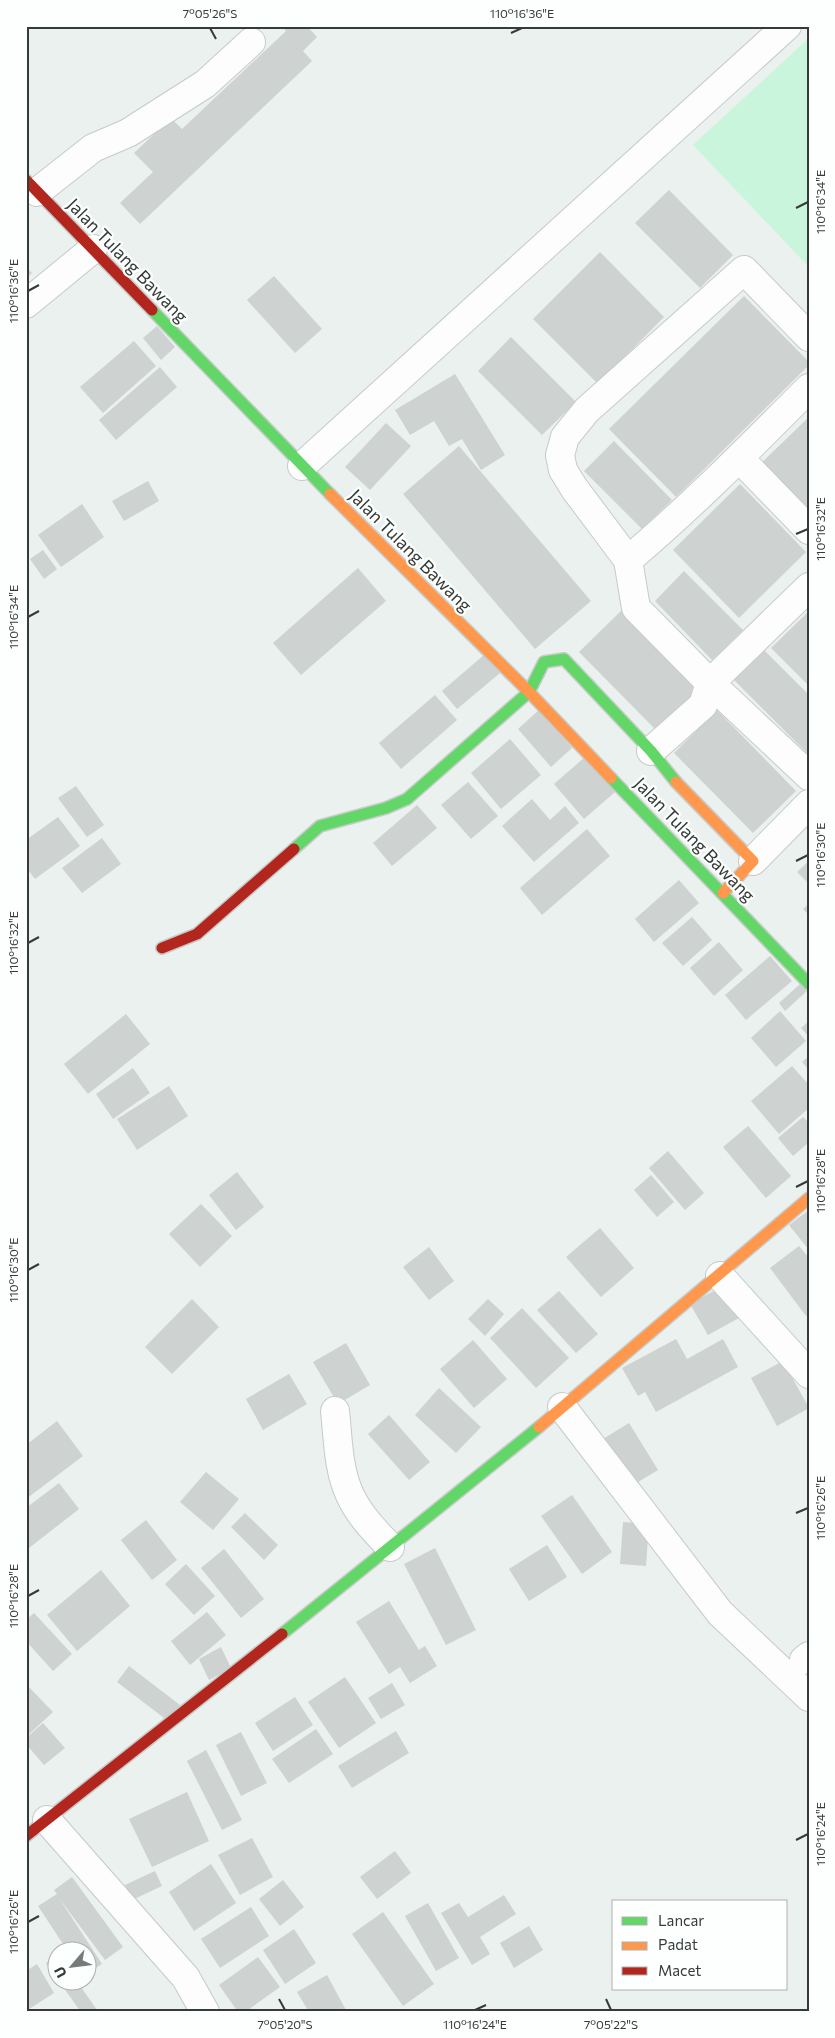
<svg xmlns="http://www.w3.org/2000/svg" width="835" height="2038" font-family="Commissioner,sans-serif">
<style>
.green{fill:#c8f5db}
.building{fill:#ced2d0}
.lines{fill:none;stroke-linecap:round;stroke-linejoin:round}
.street-casing{stroke:#c6cbc9;stroke-width:30}
.fast-casing{stroke:#c6cbc9;stroke-width:14}
.slow-casing{stroke:#c6cbc9;stroke-width:14}
.jam-casing{stroke:#c6cbc9;stroke-width:14}
.street{stroke:#fcfdfc;stroke-width:28}
.fast{stroke:#63d668;stroke-width:11}
.slow{stroke:#ff974d;stroke-width:11}
.jam{stroke:#b3261e;stroke-width:11}
.ticks{fill:none;stroke:#363b38;stroke-width:2}
.labels{text-anchor:middle;dominant-baseline:central;stroke-width:4.5;stroke-linejoin:round;paint-order:stroke}
.street-label{font-size:18px;fill:#363b38;stroke:#fcfffd}
.neatline{fill:none;stroke:#363b38;stroke-width:2}
.ticks-label{font-size:12px;text-anchor:middle;fill:#363b38}
</style>
<rect width="100%" height="100%" fill="#ebf1ee"/>
<!-- green -->
<path class="green" d="M809 38V267L693 145Z"/>
<!-- building -->
<g class="building">
<path d="M281 26H307L317 37 303 51 312 61 140 224 120 203 153 172 134 153 171 118 182 129 286 31Z"/>
<path d="M669 190 733 255 700 288 635 223Z"/>
<path d="M600 252 664 317 598 384 533 319Z"/>
<path d="M26 267 32 273 26 278Z"/>
<path d="M274 276 322 329 295 353 247 300Z"/>
<path d="M744 296 809 362V365L676 497 609 429Z"/>
<path d="M157 326 175 347 161 360 143 338Z"/>
<path d="M511 337 576 402 542 435 478 371Z"/>
<path d="M134 341 156 366 103 413 80 387Z"/>
<path d="M160 367 177 387 116 440 99 420Z"/>
<path d="M455 374 505 455 481 470 462 439 449 446 434 421 410 435 395 410Z"/>
<path d="M809 417V518L758 466Z"/>
<path d="M386 423 411 446 370 490 345 467Z"/>
<path d="M614 441 672 500 642 529 584 471Z"/>
<path d="M459 446 591 601 535 649 403 494Z"/>
<path d="M148 481 159 501 124 521 112 501Z"/>
<path d="M740 484 806 552 739 618 673 550Z"/>
<path d="M82 504 104 537 61 567 38 535Z"/>
<path d="M43 550 57 569 44 579 30 559Z"/>
<path d="M358 568 386 601 301 675 273 643Z"/>
<path d="M684 571 743 630 712 660 655 601Z"/>
<path d="M622 610 701 690 659 733 579 652Z"/>
<path d="M809 611V686L771 648Z"/>
<path d="M763 649 809 695V755L733 679Z"/>
<path d="M484 655 500 673 457 709 442 691Z"/>
<path d="M435 695 457 720 401 769 379 743Z"/>
<path d="M540 709 572 748 551 767 518 729Z"/>
<path d="M717 710 796 791 753 833 674 753Z"/>
<path d="M510 739 541 775 501 809 471 773Z"/>
<path d="M585 757 615 792 584 819 554 784Z"/>
<path d="M468 782 498 816 471 839 441 805Z"/>
<path d="M76 786 104 825 87 837 58 798Z"/>
<path d="M532 799 550 820 565 806 579 823 534 862 502 826Z"/>
<path d="M417 805 437 828 392 866 373 843Z"/>
<path d="M58 817 80 846 35 879 26 867V840Z"/>
<path d="M587 829 610 856 542 915 520 888Z"/>
<path d="M102 838 121 864 82 893 62 868Z"/>
<path d="M809 861V884L797 872Z"/>
<path d="M679 880 699 903 654 942 635 919Z"/>
<path d="M809 904V915L803 909Z"/>
<path d="M692 917 712 940 683 966 662 943Z"/>
<path d="M719 942 743 970 714 996 690 968Z"/>
<path d="M770 956 792 981 746 1020 725 995Z"/>
<path d="M800 984 807 991 785 1011 779 1003Z"/>
<path d="M780 1011 806 1041 776 1067 751 1038Z"/>
<path d="M126 1014 150 1044 88 1094 64 1064Z"/>
<path d="M809 1021V1037L801 1028Z"/>
<path d="M809 1056V1070L802 1062Z"/>
<path d="M792 1066 809 1085V1108L779 1134 751 1101Z"/>
<path d="M133 1068 150 1093 113 1119 96 1094Z"/>
<path d="M169 1086 188 1116 137 1150 117 1119Z"/>
<path d="M803 1117 809 1123V1142L793 1156 778 1138Z"/>
<path d="M748 1126 791 1176 766 1198 723 1147Z"/>
<path d="M668 1151 704 1193 685 1210 649 1168Z"/>
<path d="M237 1172 264 1207 236 1230 209 1195Z"/>
<path d="M651 1175 674 1202 657 1217 634 1190Z"/>
<path d="M201 1204 232 1236 200 1267 169 1234Z"/>
<path d="M809 1210V1250L789 1225Z"/>
<path d="M600 1228 634 1268 601 1297 566 1257Z"/>
<path d="M799 1246 809 1258V1314L806 1316 770 1268Z"/>
<path d="M429 1247 454 1281 429 1300 403 1267Z"/>
<path d="M721 1287 739 1318 708 1335 690 1304Z"/>
<path d="M559 1291 598 1334 576 1353 537 1310Z"/>
<path d="M192 1299 219 1327 172 1374 145 1347Z"/>
<path d="M488 1299 504 1314 485 1336 468 1319Z"/>
<path d="M522 1308 569 1358 536 1388 490 1338Z"/>
<path d="M676 1339 687 1359 723 1339 738 1367 656 1412 645 1392 638 1396 622 1368Z"/>
<path d="M473 1340 507 1379 474 1408 440 1369Z"/>
<path d="M346 1343 370 1385 338 1404 313 1362Z"/>
<path d="M783 1361 809 1408 777 1426 751 1378Z"/>
<path d="M289 1374 307 1404 263 1430 246 1399Z"/>
<path d="M439 1388 481 1427 456 1453 415 1415Z"/>
<path d="M389 1415 430 1462 409 1480 368 1434Z"/>
<path d="M57 1421 83 1456 26 1499V1445Z"/>
<path d="M629 1423 658 1470 633 1485 603 1439Z"/>
<path d="M206 1472 239 1499 213 1530 180 1502Z"/>
<path d="M59 1483 79 1509 29 1548 26 1544V1508Z"/>
<path d="M572 1495 612 1552 582 1574 541 1516Z"/>
<path d="M245 1513 278 1545 264 1560 231 1527Z"/>
<path d="M146 1520 177 1560 152 1580 121 1540Z"/>
<path d="M623 1522 649 1524 646 1566 620 1564Z"/>
<path d="M547 1545 567 1577 529 1601 509 1569Z"/>
<path d="M435 1548 476 1630 446 1645 404 1564Z"/>
<path d="M224 1549 264 1599 241 1618 201 1568Z"/>
<path d="M186 1564 215 1596 194 1615 165 1584Z"/>
<path d="M101 1570 130 1606 77 1651 47 1615Z"/>
<path d="M389 1601 419 1650 425 1646 437 1666 410 1683 400 1667 389 1674 356 1622Z"/>
<path d="M207 1612 226 1635 190 1665 171 1641Z"/>
<path d="M34 1613 72 1654 53 1671 26 1641V1620Z"/>
<path d="M221 1647 231 1668 209 1680 199 1659Z"/>
<path d="M129 1666 180 1705 168 1721 117 1682Z"/>
<path d="M345 1677 376 1723 339 1748 308 1702Z"/>
<path d="M392 1683 405 1705 381 1719 368 1698Z"/>
<path d="M26 1684 53 1712 26 1737Z"/>
<path d="M295 1697 313 1725 273 1751 255 1723Z"/>
<path d="M43 1723 65 1748 44 1765 26 1744V1738Z"/>
<path d="M316 1729 333 1754 289 1783 272 1759Z"/>
<path d="M396 1731 409 1753 352 1788 338 1766Z"/>
<path d="M241 1732 267 1783 241 1796 216 1745Z"/>
<path d="M206 1750 242 1820 222 1830 187 1761Z"/>
<path d="M187 1792 209 1841 152 1867 129 1819Z"/>
<path d="M252 1838 273 1877 240 1895 218 1855Z"/>
<path d="M395 1851 411 1873 377 1899 360 1877Z"/>
<path d="M211 1864 236 1903 194 1931 169 1892Z"/>
<path d="M155 1871 162 1886 132 1900 125 1885Z"/>
<path d="M72 1877 123 1947 105 1960 59 1898 102 1964 88 1973V1950H67L38 1906 57 1894 54 1890Z"/>
<path d="M283 1880 304 1907 280 1926 259 1899Z"/>
<path d="M504 1895 516 1914 480 1937 490 1954 472 1965 441 1913 459 1903 468 1917Z"/>
<path d="M428 1903 459 1958 436 1971 405 1916Z"/>
<path d="M251 1907 269 1936 220 1968 201 1939Z"/>
<path d="M383 1912 434 1984 403 2006 352 1934Z"/>
<path d="M529 1926 543 1950 514 1968 500 1943Z"/>
<path d="M294 1929 316 1963 285 1984 263 1950Z"/>
<path d="M58 1954V1979L46 1963Z"/>
<path d="M258 1957 280 1987 245 2012H238L219 1985Z"/>
<path d="M37 1964 54 1993 26 2011V1971Z"/>
<path d="M327 1975 347 2012H309L297 1992Z"/>
<path d="M58 1980H76L97 2010 81 2012Z"/>
</g>
<g class="lines">
<defs>
<g id="street">
<path d="M37 192 93 148 128 133 205 84 251 42"/>
<path d="M26 304 93 249"/>
<path d="M809 337 744 270 587 410 565 437 560 455 563 470 574 488 628 560 636 608 710 683 809 776"/>
<path d="M740 459 809 530"/>
<path d="M302 466 787 26"/>
<path d="M628 560C692 506 750 447 809 388"/>
<path d="M651 751 703 705 710 683 809 587"/>
<path d="M753 861 809 804"/>
<path d="M720 1276 809 1374"/>
<path d="M562 1407 720 1613 809 1697"/>
<path d="M335 1411C338 1438 338 1470 350 1495 359 1515 375 1531 390 1547"/>
<path d="M804 1660 809 1656"/>
<path d="M47 1820 186 1978 205 2012"/>
</g>
<g id="fast">
<path d="M152 310 330 494"/>
<path d="M611 778 809 984"/>
<path d="M294 849 320 826 386 808 407 799 529 692 544 662 564 659 651 751 676 782"/>
<path d="M282 1634 539 1427"/>
</g>
<g id="slow">
<path d="M330 494 529 692 611 778"/>
<path d="M676 782 753 861 723 893"/>
<path d="M539 1427 809 1198"/>
</g>
<g id="jam">
<path d="M26 180 152 310"/>
<path d="M162 948 197 934 294 849"/>
<path d="M26 1836 282 1634"/>
</g>
</defs>
<!-- street casing -->
<use href="#street" class="street-casing"/>
<!-- fast casing -->
<use href="#fast" class="fast-casing"/>
<!-- slow casing -->
<use href="#slow" class="slow-casing"/>
<!-- jam casing -->
<use href="#jam" class="jam-casing"/>
<!-- street -->
<use href="#street" class="street"/>
<!-- fast -->
<use href="#fast" class="fast"/>
<!-- slow -->
<use href="#slow" class="slow"/>
<!-- jam -->
<use href="#jam" class="jam"/>
</g>
<!-- ticks -->
<path class="ticks" d="M210 28 216 39M511 33 522 28M796 208 808 202M28 291 39 285M796 534 808 529M28 617 39 611M796 861 808 855M28 943 39 937M796 1187 808 1181M28 1270 39 1264M796 1513 808 1508M28 1596 39 1590M796 1840 808 1834M28 1922 39 1916M279 1999 285 2010M606 1999 611 2010M475 2010 486 2005"/>
<g class="labels">
<!-- street labels -->
<g class="street-label">
<text transform="translate(128 260) rotate(46)">Jalan Tulang Bawang</text>
<text transform="translate(411 550) rotate(45)">Jalan Tulang Bawang</text>
<text transform="translate(695 839) rotate(46)">Jalan Tulang Bawang</text>
</g>
</g>
<!-- border -->
<rect width="835" height="2038" fill="none" stroke="#fcfffd" stroke-width="55"/>
<!-- legend -->
<rect x="612" y="1900" width="175" height="90" fill="#fcfffd" stroke="#adb1ae"/>
<rect x="622" y="1917" width="25" height="8" fill="#63d668" stroke="#adb1ae"/>
<text x="658" y="1926" font-size="15" fill="#363b38">Lancar</text>
<rect x="622" y="1942" width="25" height="8" fill="#ff974d" stroke="#adb1ae"/>
<text x="658" y="1950" font-size="15" fill="#363b38">Padat</text>
<rect x="622" y="1967" width="25" height="8" fill="#b3261e" stroke="#adb1ae"/>
<text x="658" y="1976" font-size="15" fill="#363b38">Macet</text>
<!-- north arrow -->
<g transform="translate(72 1966) rotate(242)"><circle r="24" fill="#fcfffd" stroke="#adb1ae"/>
<path d="M0-4L9 19L0 12L-9 19Z" fill="#757b78"/>
<text y="-8" font-size="14" font-weight="bold" text-anchor="middle" fill="#363b38">U</text>
</g>
<rect x="28" y="28" width="780" height="1982" class="neatline"/>
<g class="ticks-label">
<text x="210" y="18">7°05'26"S</text>
<text x="522" y="18">110°16'36"E</text>
<text transform="translate(821 202) rotate(-90)" y="4">110°16'34"E</text>
<text transform="translate(14 291) rotate(-90)" y="4">110°16'36"E</text>
<text transform="translate(821 529) rotate(-90)" y="4">110°16'32"E</text>
<text transform="translate(14 617) rotate(-90)" y="4">110°16'34"E</text>
<text transform="translate(821 855) rotate(-90)" y="4">110°16'30"E</text>
<text transform="translate(14 943) rotate(-90)" y="4">110°16'32"E</text>
<text transform="translate(821 1181) rotate(-90)" y="4">110°16'28"E</text>
<text transform="translate(14 1270) rotate(-90)" y="4">110°16'30"E</text>
<text transform="translate(821 1508) rotate(-90)" y="4">110°16'26"E</text>
<text transform="translate(14 1596) rotate(-90)" y="4">110°16'28"E</text>
<text transform="translate(821 1834) rotate(-90)" y="4">110°16'24"E</text>
<text transform="translate(14 1922) rotate(-90)" y="4">110°16'26"E</text>
<text x="285" y="2029">7°05'20"S</text>
<text x="475" y="2029">110°16'24"E</text>
<text x="611" y="2029">7°05'22"S</text>
</g>
</svg>
